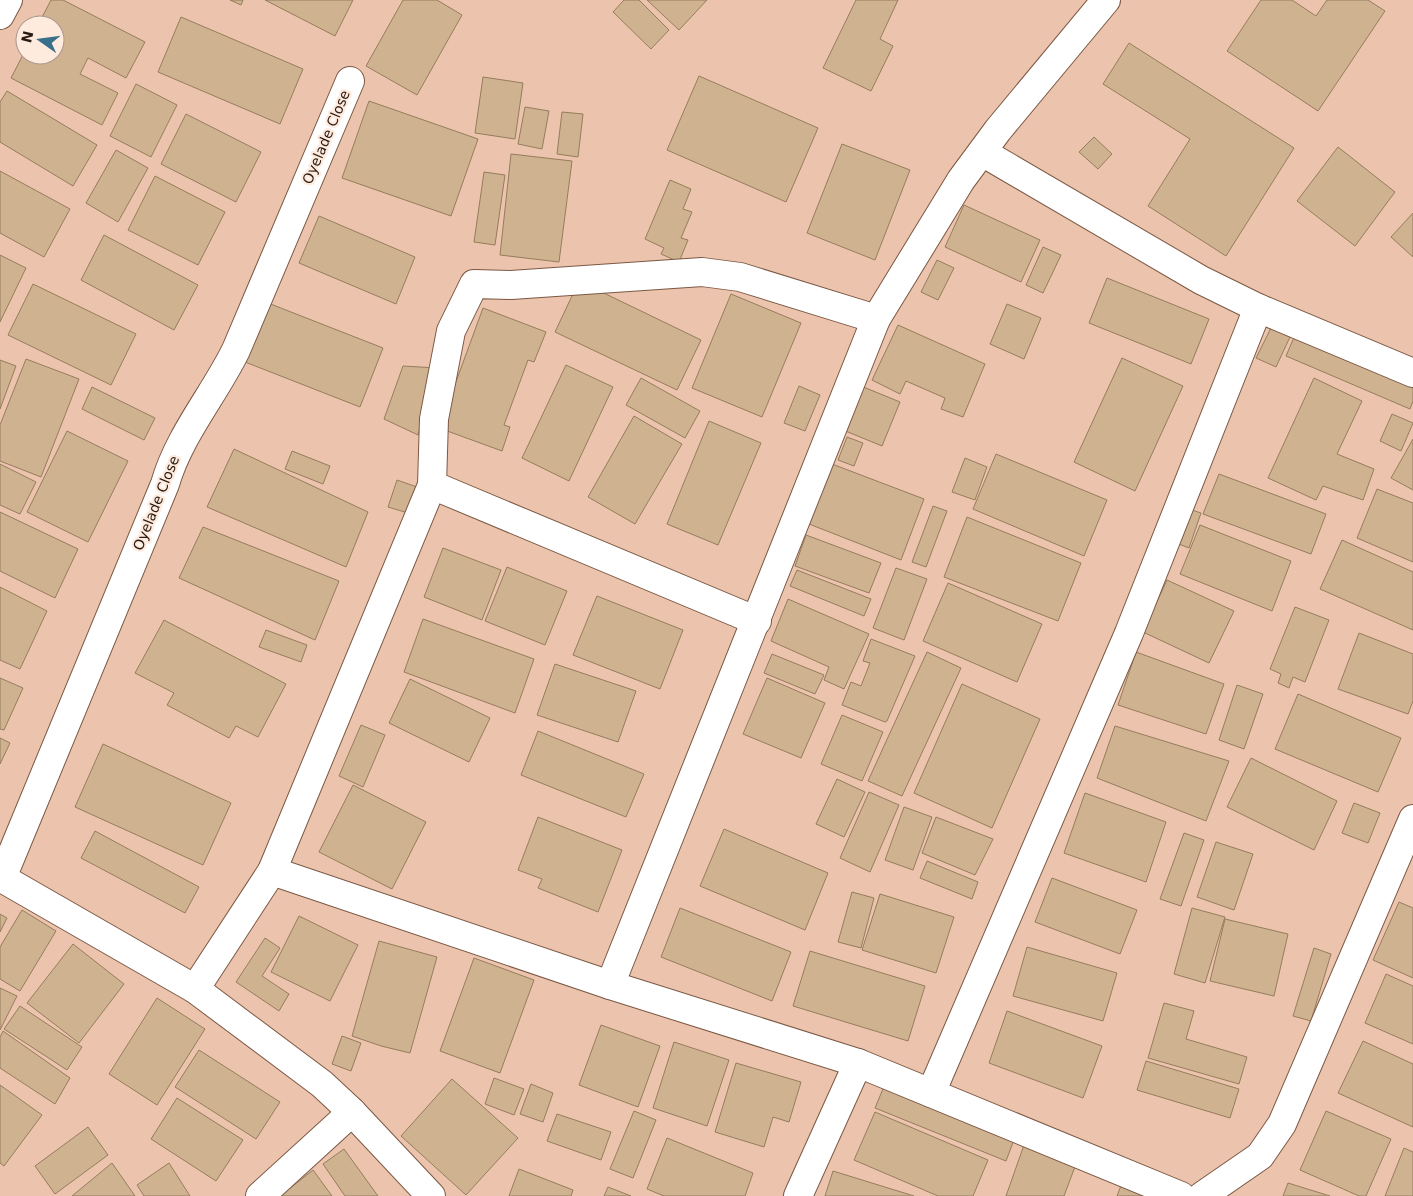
<svg xmlns="http://www.w3.org/2000/svg" width="1413" height="1196" font-family="'DejaVu Sans',sans-serif">
<style>
.building{fill:#cfb391;stroke:#967c5c}
.lines{fill:none;stroke-linecap:round;stroke-linejoin:round}
.street-casing{stroke:#7b5844;stroke-width:30}
.street{stroke:#fff;stroke-width:28}
.labels{text-anchor:middle;dominant-baseline:central;stroke-width:4.5;stroke-linejoin:round;paint-order:stroke}
.street-label{font-size:14px;fill:#291b12;stroke:#ffeade}
</style>
<rect width="100%" height="100%" fill="#ecc4ad"/>
<!-- building -->
<g class="building">
<path d="M51 0H63L145 42 126 78 88 58 80 74 118 93 102 125 11 78 25 51V55H55V25H38Z"/>
<path d="M230 0H243L241 5Z"/>
<path d="M265 0H353L335 36Z"/>
<path d="M403 0H437L462 15 417 95 366 66Z"/>
<path d="M624 0H639L669 30 651 49 613 12Z"/>
<path d="M647 0H707L679 30Z"/>
<path d="M856 0H898L880 39 893 46 871 91 823 68Z"/>
<path d="M1261 0H1292L1316 16 1327 0H1368L1385 11 1318 111 1227 51Z"/>
<path d="M181 17 303 69 280 124 158 72Z"/>
<path d="M1129 43 1294 148 1226 256 1148 206 1190 139 1103 84Z"/>
<path d="M699 76 818 128 786 202 667 150Z"/>
<path d="M483 77 523 83 515 139 475 133Z"/>
<path d="M136 84 177 105 151 157 110 136Z"/>
<path d="M7 91 97 145 73 186 0 142V102Z"/>
<path d="M369 101 478 139 451 216 342 178Z"/>
<path d="M525 107 549 111 542 149 518 144Z"/>
<path d="M562 112 583 114 578 157 557 154Z"/>
<path d="M186 114 261 152 236 202 161 164Z"/>
<path d="M1094 137 1112 154 1098 169 1079 152Z"/>
<path d="M842 144 910 170 875 260 807 233Z"/>
<path d="M1338 147 1395 192 1355 246 1297 201Z"/>
<path d="M116 150 148 168 118 222 86 203Z"/>
<path d="M511 154 572 161 559 262 500 255Z"/>
<path d="M0 171 70 209 44 257 0 233Z"/>
<path d="M484 172 505 175 495 245 474 242Z"/>
<path d="M155 176 225 212 198 265 128 230Z"/>
<path d="M670 180 691 189 683 209 692 212 681 238 688 240 679 262 661 254 664 248 645 239Z"/>
<path d="M964 205 1040 240 1021 282 945 247Z"/>
<path d="M1413 213V257L1391 237Z"/>
<path d="M319 216 415 257 396 304 299 263Z"/>
<path d="M104 235 198 285 174 330 81 280Z"/>
<path d="M1043 247 1061 255 1043 293 1026 285Z"/>
<path d="M0 255 26 268 0 322Z"/>
<path d="M937 260 954 268 938 300 921 292Z"/>
<path d="M1107 278 1209 319 1191 364 1089 323Z"/>
<path d="M579 281 701 340 677 390 555 332Z"/>
<path d="M33 284 136 334 111 385 8 335Z"/>
<path d="M731 294 801 323 762 417 692 388Z"/>
<path d="M268 303 383 348 360 407 245 362Z"/>
<path d="M1007 304 1041 318 1024 359 990 344Z"/>
<path d="M483 308 546 332 534 362 528 360 504 425 510 427 502 451 439 428Z"/>
<path d="M898 325 985 364 963 417 941 409 945 398 906 381 900 394 872 380Z"/>
<path d="M1271 328 1290 337 1276 367 1256 358Z"/>
<path d="M1295 335 1413 386V401L1410 409 1286 356Z"/>
<path d="M1122 358 1183 386 1135 491 1074 462Z"/>
<path d="M26 359 79 379 41 477 0 461V425Z"/>
<path d="M0 360 16 366 0 409Z"/>
<path d="M566 365 613 387 569 481 522 458Z"/>
<path d="M403 366 437 368 418 435 384 419Z"/>
<path d="M641 378 700 411 685 438 626 405Z"/>
<path d="M1314 378 1362 401 1337 454 1374 469 1363 500 1323 486 1316 500 1268 478Z"/>
<path d="M799 386 820 395 805 431 784 423Z"/>
<path d="M861 386 900 402 882 446 843 430Z"/>
<path d="M92 387 155 418 144 440 82 409Z"/>
<path d="M1392 414 1413 423 1401 451 1380 441Z"/>
<path d="M634 416 682 444 635 524 588 497Z"/>
<path d="M709 421 761 443 718 545 667 524Z"/>
<path d="M67 431 128 461 88 542 27 512Z"/>
<path d="M847 437 863 443 854 466 838 460Z"/>
<path d="M1413 439V490L1391 478Z"/>
<path d="M234 449 368 512 346 567 207 507Z"/>
<path d="M292 451 330 466 323 484 285 469Z"/>
<path d="M996 454 1107 500 1084 556 973 509Z"/>
<path d="M965 458 987 467 975 500 952 492Z"/>
<path d="M0 464 36 482 20 514 0 505Z"/>
<path d="M832 464 924 499 901 560 809 524Z"/>
<path d="M1219 474 1326 514 1311 554 1203 514Z"/>
<path d="M397 480 417 487 408 513 388 507Z"/>
<path d="M1377 489 1413 503V562L1357 538Z"/>
<path d="M933 506 947 511 926 567 912 562Z"/>
<path d="M1183 507 1201 513 1189 548 1171 541Z"/>
<path d="M0 512 78 549 55 598 0 571Z"/>
<path d="M967 517 1081 563 1058 621 944 577Z"/>
<path d="M1200 525 1291 561 1272 611 1180 574Z"/>
<path d="M203 527 339 581 315 640 179 578Z"/>
<path d="M806 535 881 563 869 593 795 566Z"/>
<path d="M1342 540 1413 572V630L1320 589Z"/>
<path d="M443 548 501 570 482 620 424 597Z"/>
<path d="M507 567 567 591 545 645 485 621Z"/>
<path d="M896 568 927 579 904 640 873 628Z"/>
<path d="M797 570 871 599 864 616 790 586Z"/>
<path d="M1167 580 1234 611 1209 663 1143 632Z"/>
<path d="M948 583 1042 624 1017 682 923 641Z"/>
<path d="M0 587 47 611 20 669 0 660Z"/>
<path d="M597 596 683 630 660 689 573 655Z"/>
<path d="M788 599 869 634 844 689 824 680 829 667 771 641Z"/>
<path d="M1295 607 1329 620 1305 682 1293 677 1289 688 1278 683 1281 674 1270 669Z"/>
<path d="M423 619 534 659 515 713 404 672Z"/>
<path d="M164 620 286 684 258 737 236 726 229 738 167 705 174 693 135 673Z"/>
<path d="M266 630 307 645 301 662 259 647Z"/>
<path d="M1359 633 1413 654V701L1408 714 1338 689Z"/>
<path d="M871 639 915 656 887 721 885 722 842 705 851 682 861 686 870 663 863 661Z"/>
<path d="M927 652 961 668 902 796 868 781Z"/>
<path d="M1136 652 1224 684 1206 734 1118 705Z"/>
<path d="M772 654 824 675 815 694 764 673Z"/>
<path d="M555 664 636 691 618 742 537 715Z"/>
<path d="M0 678 23 688 4 730 0 729Z"/>
<path d="M767 678 825 703 801 758 743 734Z"/>
<path d="M410 679 490 718 469 762 389 723Z"/>
<path d="M962 684 1040 719 992 828 914 793Z"/>
<path d="M1237 685 1263 694 1244 749 1219 740Z"/>
<path d="M1298 694 1401 738 1378 792 1275 749Z"/>
<path d="M842 715 883 732 862 781 821 764Z"/>
<path d="M361 725 385 735 363 787 339 776Z"/>
<path d="M1115 726 1229 761 1206 821 1097 778Z"/>
<path d="M538 731 644 774 626 817 521 775Z"/>
<path d="M0 738 10 743 0 764Z"/>
<path d="M103 744 231 803 203 865 75 807Z"/>
<path d="M1251 758 1337 801 1314 850 1227 807Z"/>
<path d="M837 779 865 792 844 837 816 824Z"/>
<path d="M353 785 426 822 392 889 319 852Z"/>
<path d="M869 792 899 805 870 872 840 858Z"/>
<path d="M1085 793 1166 822 1146 882 1064 853Z"/>
<path d="M1354 803 1380 813 1368 843 1342 833Z"/>
<path d="M904 807 932 817 913 870 885 860Z"/>
<path d="M538 817 622 850 598 912 538 888 542 879 518 870Z"/>
<path d="M936 817 993 839 975 875 922 853Z"/>
<path d="M724 829 828 873 805 930 700 886Z"/>
<path d="M95 831 199 887 185 913 81 858Z"/>
<path d="M1184 833 1204 840 1181 906 1160 899Z"/>
<path d="M1216 842 1253 854 1234 910 1197 897Z"/>
<path d="M927 861 978 882 972 899 920 878Z"/>
<path d="M1052 878 1137 910 1120 954 1035 922Z"/>
<path d="M852 892 874 898 861 948 838 942Z"/>
<path d="M880 894 954 917 936 973 862 950Z"/>
<path d="M1399 902 1413 908V978L1373 960Z"/>
<path d="M680 908 791 952 772 1001 661 957Z"/>
<path d="M1192 908 1225 917 1205 983 1174 974Z"/>
<path d="M22 910 56 931 20 991 0 979V947Z"/>
<path d="M0 914 7 918 0 932Z"/>
<path d="M299 916 358 945 330 1001 271 972Z"/>
<path d="M1225 919 1288 934 1274 996 1210 981Z"/>
<path d="M265 938 280 948 262 976 289 994 279 1011 236 982Z"/>
<path d="M379 941 437 957 410 1053 381 1046 352 1036Z"/>
<path d="M73 944 124 984 79 1043 27 1003Z"/>
<path d="M1027 947 1117 973 1103 1021 1013 996Z"/>
<path d="M1314 948 1331 954 1311 1021 1293 1016Z"/>
<path d="M810 951 925 986 908 1041 793 1006Z"/>
<path d="M474 958 534 980 500 1073 440 1051Z"/>
<path d="M1386 974 1413 986V1044L1365 1023Z"/>
<path d="M0 988 17 996 0 1030Z"/>
<path d="M157 998 205 1029 157 1105 109 1074Z"/>
<path d="M1164 1003 1194 1011 1186 1039 1247 1057 1239 1084 1148 1058Z"/>
<path d="M20 1006 82 1047 67 1070 4 1029Z"/>
<path d="M1007 1011 1102 1046 1083 1098 989 1063Z"/>
<path d="M601 1025 660 1046 638 1107 579 1085Z"/>
<path d="M3 1031 70 1078 55 1104 0 1068V1037Z"/>
<path d="M342 1036 361 1043 351 1071 332 1064Z"/>
<path d="M1363 1041 1413 1064V1127L1338 1093Z"/>
<path d="M674 1042 729 1060 707 1126 653 1108Z"/>
<path d="M199 1050 280 1102 256 1139 175 1087Z"/>
<path d="M1146 1061 1239 1089 1230 1118 1137 1090Z"/>
<path d="M736 1063 801 1082 789 1122 773 1117 764 1147 715 1132Z"/>
<path d="M494 1078 524 1089 514 1115 485 1104Z"/>
<path d="M452 1079 518 1138 466 1195 401 1136Z"/>
<path d="M531 1084 553 1093 543 1122 520 1114Z"/>
<path d="M885 1084 1015 1137 1006 1161 875 1108Z"/>
<path d="M0 1085 42 1115 4 1166 0 1163Z"/>
<path d="M177 1098 243 1140 216 1181 151 1139Z"/>
<path d="M634 1111 656 1120 633 1178 610 1169Z"/>
<path d="M1326 1111 1391 1139 1366 1196H1359L1300 1170Z"/>
<path d="M875 1112 988 1160 973 1196H938L854 1160Z"/>
<path d="M557 1114 611 1132 601 1160 547 1141Z"/>
<path d="M88 1127 108 1155 55 1194 35 1166Z"/>
<path d="M667 1138 753 1173 745 1196H664L647 1189Z"/>
<path d="M1024 1145 1076 1164 1064 1196H1006Z"/>
<path d="M1404 1148 1413 1152V1196H1385Z"/>
<path d="M344 1149 378 1196H345L323 1164Z"/>
<path d="M112 1163 135 1196H72Z"/>
<path d="M169 1163 190 1196H144L137 1185Z"/>
<path d="M519 1169 573 1190 571 1196H509Z"/>
<path d="M313 1170 332 1196H280Z"/>
<path d="M833 1171 914 1196H825Z"/>
<path d="M1122 1183 1155 1196H1117Z"/>
<path d="M1288 1183 1330 1196H1283Z"/>
<path d="M608 1187 631 1196H604Z"/>
</g>
<g class="lines">
<defs>
<g id="street">
<path d="M0 15 8 0"/>
<path d="M982 152 1201 280 1258 308 1413 373"/>
<path d="M432 485 757 621"/>
<path d="M272 871 610 985 858 1063 1181 1196"/>
<path d="M0 877 195 989 322 1084 352 1112 431 1196"/>
<path d="M2 878 165 484C179 435 214 395 236 350L350 81"/>
<path d="M610 985 876 319 961 180 998 130 1106 0"/>
<path d="M195 989 272 871 432 485 434 419 451 331 474 284 511 285 702 272 740 277 876 319"/>
<path d="M931 1093 1129 633 1258 308"/>
<path d="M260 1196 352 1112"/>
<path d="M798 1196 858 1063"/>
<path d="M1202 1196 1260 1156 1282 1124 1413 819"/>
</g>
</defs>
<!-- street casing -->
<use href="#street" class="street-casing"/>
<!-- street -->
<use href="#street" class="street"/>
</g>
<g class="labels">
<!-- street labels -->
<g class="street-label">
<text transform="translate(326 137) rotate(-67)">Oyelade Close</text>
<text transform="translate(156 503) rotate(-68)">Oyelade Close</text>
</g>
</g>
<!-- north arrow -->
<g transform="translate(40 40) rotate(284)"><circle r="24" fill="#ffeade" stroke="#a9978c"/>
<path d="M0-4L9 19L0 12L-9 19Z" fill="#386f8a"/>
<text y="-8" font-size="14" font-weight="bold" text-anchor="middle" fill="#291b12">N</text>
</g>
</svg>
